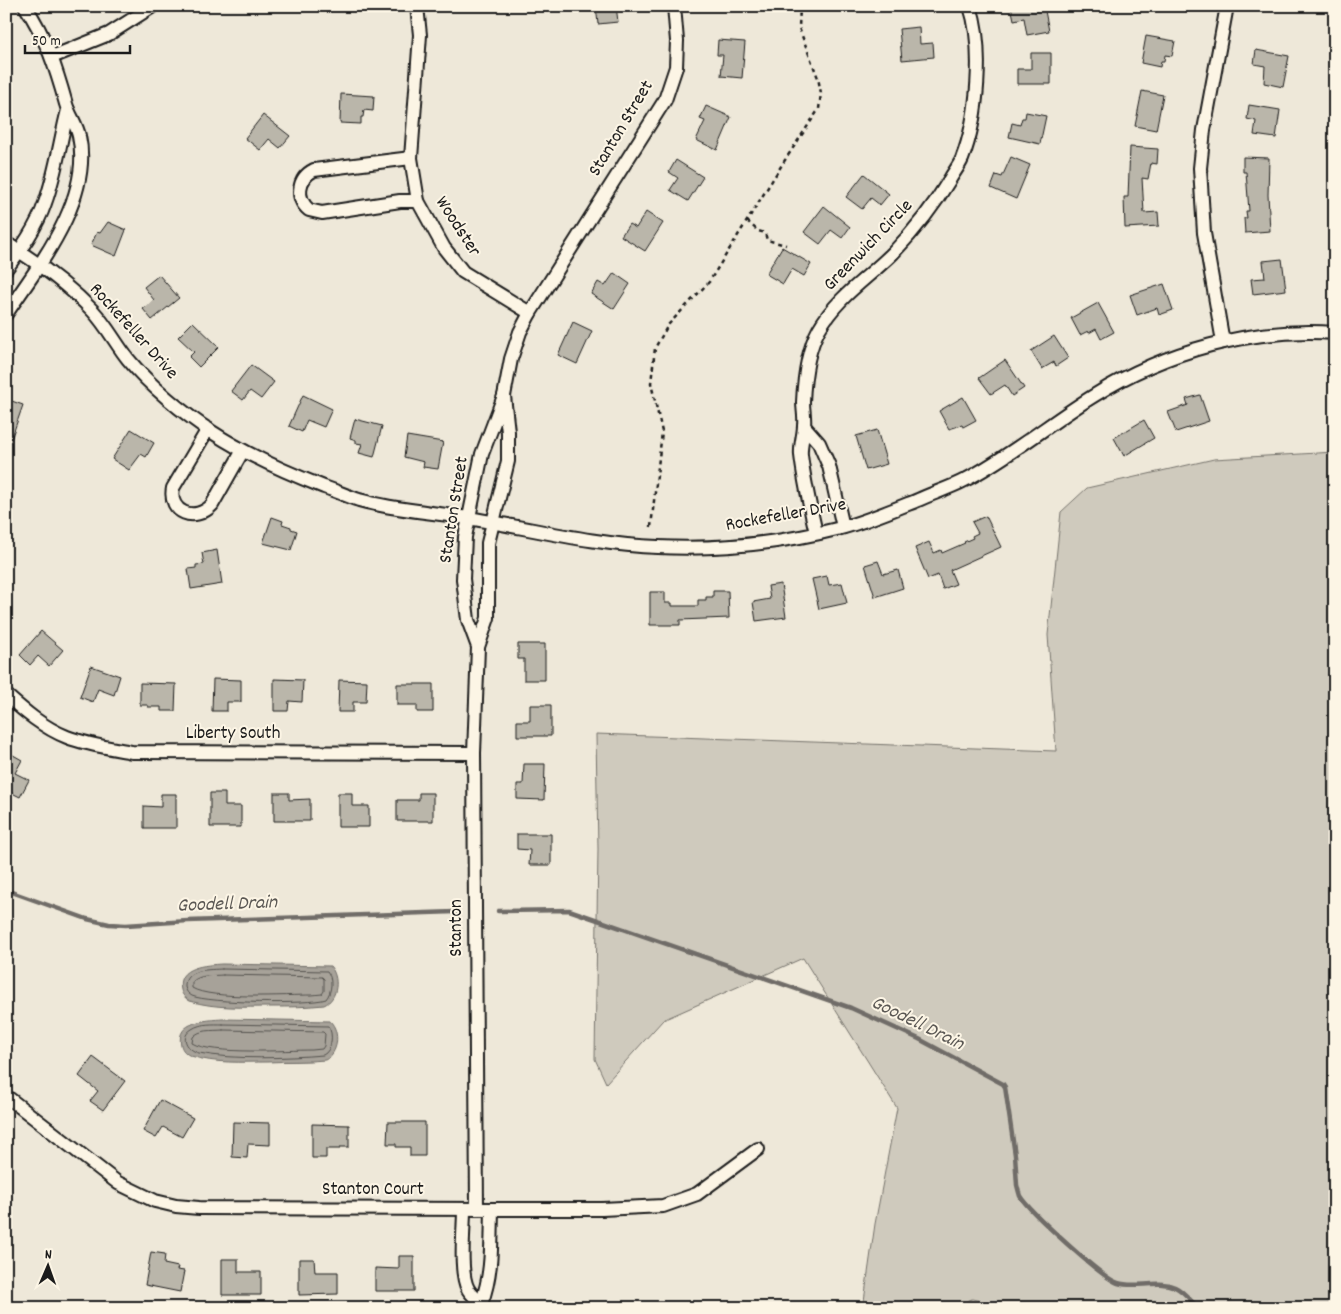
<svg xmlns="http://www.w3.org/2000/svg" width="1341" height="1314" font-family="Dekko,sans-serif">
<style>
.green{fill:#cfcabd;stroke:#76736c}
.water{fill:#a7a299;stroke:#6f6c67}
.lines{fill:none;stroke-linecap:round;stroke-linejoin:round}
.shore{stroke:#54524e;stroke-width:1}
.stream{stroke:#6f6c67;stroke-width:4.5}
.building{fill:#bab6aa;stroke:#1c1c1c}
.street-casing{stroke:#1c1c1c;stroke-width:16}
.path{stroke:#1c1c1c;stroke-width:2.5;stroke-dasharray:4 4;stroke-linecap:butt}
.street{stroke:#fcf5e5;stroke-width:12}
.labels{text-anchor:middle;dominant-baseline:central;stroke-width:4;stroke-linejoin:round;paint-order:stroke}
.street-label{font-size:19px;fill:#1c1c1c;stroke:#fcf5e5}
.water-label{font-size:20px;font-style:italic;fill:#5b5854;stroke:#fcf5e5}
</style>
<rect width="100%" height="100%" fill="#eee8d9"/>
<filter id="ink" filterUnits="userSpaceOnUse"><feTurbulence type="fractalNoise" baseFrequency=".02" numOctaves="2"/><feDisplacementMap in="SourceGraphic" scale="10" xChannelSelector="R" yChannelSelector="G"/><feConvolveMatrix kernelMatrix="1 2 1 2 8 2 1 2 1" color-interpolation-filters="sRGB"/></filter>
<g filter="url(#ink)">
<!-- green -->
<path class="green" d="M1335 452V1308H1014L972 1299 950 1308H863L875 1224 897 1108 803 958 663 1020 606 1083 595 1059 598 849 596 734 1056 751 1048 635 1061 512 1087 488 1214 459Z"/>
<!-- water -->
<g class="water">
<path d="M222 964 330 966C340 977 338 999 324 1005 306 1007 289 1007 271 1007 244 1007 216 1009 190 1001 186 999 182 995 181 990 175 966 207 965 222 964Z"/>
<path d="M223 1019 330 1021C341 1032 338 1054 325 1060 306 1062 286 1061 267 1062 242 1062 215 1064 191 1056 186 1054 182 1050 181 1045 175 1021 207 1020 223 1019Z"/>
</g>
<g class="lines">
<!-- shore -->
<g class="shore">
<path d="M222 969 327 971C333 978 332 992 326 999 309 1005 208 1003 192 996 188 994 186 991 185 987 184 968 210 970 222 969Z"/>
<path d="M223 975 322 977 324 979V991L322 994 312 995C287 995 211 1000 192 988V982C200 974 212 976 223 975Z"/>
<path d="M223 1024 328 1026C334 1033 332 1051 323 1055 287 1058 234 1060 199 1053 187 1050 179 1037 192 1029 201 1023 213 1024 223 1024Z"/>
<path d="M223 1030 323 1032 325 1034 324 1046 322 1049 312 1050C288 1050 211 1055 192 1043L193 1037C200 1029 212 1031 223 1030Z"/>
</g>
<!-- stream -->
<g class="stream">
<path d="M6 890 87 919 109 924 126 925 188 921 455 912"/>
<path d="M498 911 569 910 851 1008 919 1039 1003 1084 1005 1087 1015 1155 1017 1185C1018 1189 1019 1193 1020 1196 1029 1211 1102 1278 1118 1283 1136 1289 1157 1279 1175 1287 1184 1291 1191 1301 1198 1308"/>
</g>
</g>
<!-- building -->
<g class="building">
<path d="M596 6H616L618 22 598 24Z"/>
<path d="M1011 6H1044L1049 31 1027 35 1024 18 1014 20Z"/>
<path d="M919 27 920 44 933 43 934 57 902 60 899 29Z"/>
<path d="M1146 36 1175 41 1172 56 1165 55 1164 61H1161L1160 67 1141 63Z"/>
<path d="M718 40 745 42 742 78 721 76 723 55H717Z"/>
<path d="M1256 50 1289 56 1283 87 1264 83 1265 66 1254 64Z"/>
<path d="M1031 53H1051V84H1017V69H1031Z"/>
<path d="M1142 91 1163 95 1156 130 1135 126Z"/>
<path d="M341 94 374 96 373 111 364 110 363 117H361V124L340 123Z"/>
<path d="M1249 105 1280 110 1276 138 1254 135 1256 121 1247 119Z"/>
<path d="M706 106 731 117 717 150 696 140 705 121 700 119Z"/>
<path d="M1026 112 1046 116 1040 144 1009 137 1012 123 1020 125 1022 118H1025Z"/>
<path d="M263 115 290 136 280 148 269 139 260 150 245 138Z"/>
<path d="M1130 147 1158 149 1157 164 1151 163 1148 179 1142 178 1144 213 1158 212 1159 226 1125 228 1124 197H1128Z"/>
<path d="M1011 157 1030 165 1016 199 991 188 996 175 1002 177Z"/>
<path d="M1243 157 1269 158 1268 195 1270 231 1245 233 1244 218H1247L1246 211H1249L1246 172H1243Z"/>
<path d="M676 160 703 177 688 201 670 190 678 178 669 172Z"/>
<path d="M864 174 889 194 880 205 871 198 862 209 846 197Z"/>
<path d="M824 206 850 227 842 238 831 230 820 244 804 232Z"/>
<path d="M646 212 663 223 645 251 621 236 629 224 636 228Z"/>
<path d="M108 222 126 230 116 256 91 245 97 232 100 233Z"/>
<path d="M782 247 811 264 804 276 792 269 783 284 766 274Z"/>
<path d="M1282 259 1286 290 1253 294 1251 279 1265 278 1263 261Z"/>
<path d="M614 273 630 284 614 309 591 294 598 282 605 286Z"/>
<path d="M159 275 179 298 152 320 143 309 154 300 144 287Z"/>
<path d="M1164 284 1173 310 1159 315 1157 308 1137 315 1130 295Z"/>
<path d="M1098 303 1114 332 1101 339 1096 329 1089 333 1088 331 1080 335 1071 318Z"/>
<path d="M193 322 219 347 199 367 189 357 194 352 178 337Z"/>
<path d="M573 322 592 331 577 364 558 355Z"/>
<path d="M1054 336 1068 358 1056 366 1054 362 1042 369 1031 351Z"/>
<path d="M1005 360 1024 388 1012 396 1005 385 991 394 979 378Z"/>
<path d="M251 365 274 382 261 399 250 391 243 400 231 391Z"/>
<path d="M303 395 332 409 324 427 307 420 302 432 289 426Z"/>
<path d="M1200 395 1209 421 1176 432 1168 412 1188 405 1186 399Z"/>
<path d="M963 397 976 420 963 427 962 425 949 429 939 411Z"/>
<path d="M6 399 23 405 8 448H6Z"/>
<path d="M355 419 382 426 374 457 359 453 362 444 356 443V440L350 438Z"/>
<path d="M1144 420 1154 438 1124 456 1114 438Z"/>
<path d="M131 429 154 443 146 457 141 454 129 470 112 459Z"/>
<path d="M877 430 887 464 866 470 856 436Z"/>
<path d="M407 436 443 442 438 469 423 467 424 462 404 457Z"/>
<path d="M986 516 1001 547 950 570 956 584 943 589 938 575 928 579 915 548 929 542 934 553 941 550 942 553 965 543 964 542 973 538 972 536 978 533 972 522Z"/>
<path d="M272 517 283 521 282 524 291 527V529L297 531 291 550 263 543Z"/>
<path d="M217 550 222 584 191 589 188 569 196 568V565L204 564 202 553Z"/>
<path d="M878 561 883 574 898 570 903 588 875 597 865 565Z"/>
<path d="M827 576 829 585 842 583 847 603 819 609 812 579Z"/>
<path d="M781 584 786 617 756 621 753 602 770 599 768 586Z"/>
<path d="M713 591H728L729 618 680 620V625H650V592H665V603H672V606H698V600H706V597H713Z"/>
<path d="M41 631 63 650 49 666 38 656 30 665 20 655Z"/>
<path d="M518 644H545V680H524V659H518Z"/>
<path d="M91 666 120 676 114 695 98 689 93 702 80 697Z"/>
<path d="M213 679 241 680V702H227V711H212Z"/>
<path d="M274 679 303 680 302 702 289 701 288 711H274Z"/>
<path d="M339 680 367 681 366 702H353V712H338Z"/>
<path d="M140 683 176 684 175 711H161V707H148V705H140Z"/>
<path d="M397 684H433V712H417V705H397Z"/>
<path d="M530 705H551V736H517V721H530Z"/>
<path d="M6 751 22 760 15 773 29 780 20 797 6 790Z"/>
<path d="M524 764H545L544 800 517 799V784H523Z"/>
<path d="M210 793H225V806H241V827H210Z"/>
<path d="M274 793H289V800L310 799V821H274Z"/>
<path d="M338 793H352V806H369V827H338Z"/>
<path d="M419 793H433V821H397V800H419Z"/>
<path d="M161 794H176V828H144V806L161 807Z"/>
<path d="M517 834H551V865H529L530 850 517 849Z"/>
<path d="M93 1057 125 1081 103 1110 90 1101 98 1091 79 1076Z"/>
<path d="M160 1100 193 1118 182 1137 163 1127 156 1138 143 1131Z"/>
<path d="M233 1122 270 1123V1145L248 1144 247 1158 232 1157Z"/>
<path d="M388 1122H425V1156H410V1147H396V1144H387Z"/>
<path d="M312 1124 349 1125V1147H340V1149H326V1158H312Z"/>
<path d="M151 1252 165 1254 164 1264 178 1267 177 1270 184 1271 180 1292 145 1285Z"/>
<path d="M399 1256H414V1291H375V1268L399 1269Z"/>
<path d="M222 1259H238V1272H261V1295H222Z"/>
<path d="M299 1259H314L315 1272H338V1294L299 1295Z"/>
</g>
<g class="lines">
<defs>
<g id="street">
<path d="M417 6 420 35 411 158 418 201 444 248 463 272 530 313"/>
<path d="M52 57 109 34 153 6"/>
<path d="M411 158 314 170C298 178 295 198 309 210L322 213 400 201H418"/>
<path d="M6 243C37 262 68 285 93 311 107 326 116 344 128 359 150 386 183 413 212 432 247 455 285 472 324 487 336 491 347 496 359 500 394 510 432 512 468 518 530 528 595 545 658 547 719 550 782 543 841 528 867 521 893 510 918 500 933 493 950 488 965 480 1011 456 1051 422 1095 395 1165 351 1252 327 1335 333"/>
<path d="M6 269C21 249 37 227 45 203 56 173 60 141 68 110"/>
<path d="M6 314C39 265 93 199 79 136 77 125 69 115 66 104 56 68 46 37 25 6"/>
<path d="M1223 342 1204 233 1200 168 1204 130 1227 6"/>
<path d="M804 426 819 443 829 466 843 527"/>
<path d="M208 429 173 488C168 513 195 523 212 505L242 452"/>
<path d="M816 533C810 507 804 481 801 455 800 445 804 435 804 425 805 418 803 410 803 402 804 379 808 349 819 329 837 297 868 278 893 253 915 230 934 206 950 179 954 172 959 166 962 159 978 118 984 48 970 6"/>
<path d="M478 647 468 620 463 579 465 537 482 454 504 396 511 359 520 332 530 313 665 100 676 67 677 41 674 6"/>
<path d="M6 695C24 711 44 728 67 737 88 745 111 748 132 752L474 753"/>
<path d="M6 1096 118 1183 155 1201 176 1206 199 1208 497 1209H602L663 1206 697 1194 758 1149"/>
<path d="M464 1209C464 1229 459 1273 468 1289 472 1296 480 1300 482 1308"/>
<path d="M477 1209 474 753 478 647 488 618V543L508 461V432L504 396"/>
<path d="M481 1304C493 1273 491 1242 492 1209"/>
</g>
</defs>
<!-- street casing -->
<use href="#street" class="street-casing"/>
<!-- path -->
<g class="path">
<path d="M747 221 758 231 765 233 767 240 786 245"/>
<path d="M651 527 662 432 651 383 655 348 668 325 709 282 783 163 819 109 821 93 818 78 799 28 800 6"/>
</g>
<!-- street -->
<use href="#street" class="street"/>
</g>
</g>
<g class="labels">
<!-- street labels -->
<g class="street-label">
<text transform="translate(622 129) rotate(-59)">Stanton Street</text>
<text transform="translate(457 227) rotate(57)">Woodster</text>
<text transform="translate(869 246) rotate(-46)">Greenwich Circle</text>
<text transform="translate(133 332) rotate(48)">Rockefeller Drive</text>
<text transform="translate(455 510) rotate(-81)">Stanton Street</text>
<text transform="translate(786 516) rotate(-10)">Rockefeller Drive</text>
<text x="233" y="734">Liberty South</text>
<text transform="translate(457 928) rotate(-90)">Stanton</text>
<text x="373" y="1190">Stanton Court</text>
</g>
<!-- water labels -->
<g class="water-label">
<text transform="translate(227 905) rotate(-2)">Goodell Drain</text>
<text transform="translate(917 1024) rotate(26)">Goodell Drain</text>
</g>
</g>
<!-- margin -->
<rect width="1341" height="1314" fill="none" stroke="#fcf5e5" stroke-width="25"/>
<rect x="12" y="12" width="1316" height="1289" fill="none" stroke="#1c1c1c" stroke-width="2" filter="url(#ink)"/>
<!-- north arrow -->
<g transform="translate(48 1266) rotate(2)" stroke="#fcf5e5" stroke-width="4" paint-order="stroke">
<path d="M0-4L9 19L0 12L-9 19Z" fill="#1c1c1c"/>
<text y="-8" font-size="14" font-weight="bold" text-anchor="middle" fill="#1c1c1c">N</text>
</g>
<!-- scale -->
<path d="M25 45v8h105v-8" fill="none" stroke="#1c1c1c" stroke-width="2.5"/>
<text x="32" y="45" font-size="15" fill="#1c1c1c" stroke="#fcf5e5" stroke-width="4" paint-order="stroke">50 m</text>
</svg>
